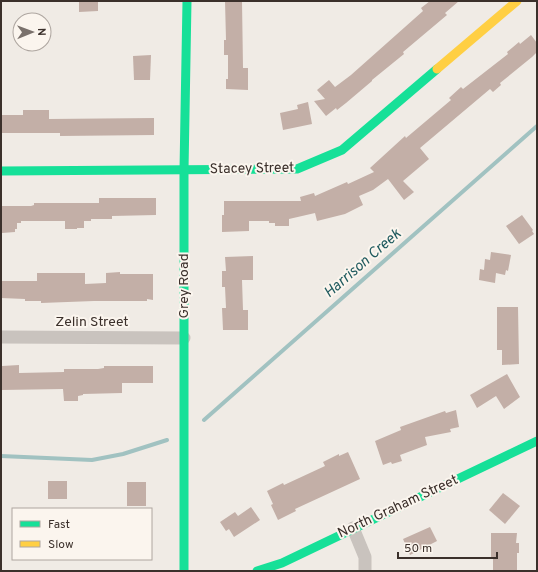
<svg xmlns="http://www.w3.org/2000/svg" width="538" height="572" font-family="Overpass,sans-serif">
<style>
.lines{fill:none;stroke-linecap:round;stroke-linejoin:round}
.stream{stroke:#a1c2c1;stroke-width:4}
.building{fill:#c3afa7}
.street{stroke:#c9c3be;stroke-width:13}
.fast{stroke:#16e098;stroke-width:9}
.slow{stroke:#ffcf43;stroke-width:9}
.labels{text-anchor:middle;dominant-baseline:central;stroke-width:4;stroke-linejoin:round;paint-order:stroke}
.street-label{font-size:14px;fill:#3b302b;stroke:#fbf5ee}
.water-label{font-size:15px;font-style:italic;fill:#1f5a5e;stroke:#fbf5ee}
</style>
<rect width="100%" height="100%" fill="#f0ebe5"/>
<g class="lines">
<!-- stream -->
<g class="stream">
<path d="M204 420 537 126"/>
<path d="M1 456 92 460 123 454 167 440"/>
</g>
</g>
<!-- building -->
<g class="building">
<path d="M79 1H98V11L79 12Z"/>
<path d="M225 1H242L243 68H248V90L226 89V79H228V55H224V40H226Z"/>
<path d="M430 1H459L445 13 447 15 403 52 404 54 372 80V81L346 103 337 110 336 108 326 116 314 101 325 99 317 90 329 80 335 87 351 75 423 11 421 8Z"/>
<path d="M531 35 537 43V52L532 57 500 83 501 85 493 92 490 89 420 148 429 159 403 181 414 192 404 200 388 179 373 190 359 196 363 205 345 214 317 221 315 213 289 219V226H275V223H269V221H249V231L222 232V215H224V201H301L300 197 314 193 315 196 347 182 348 184 374 172 370 168 405 136 406 138 451 100 449 98 461 87 463 89 508 54 507 52 519 42 520 44Z"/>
<path d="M151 55 150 80H134L133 56Z"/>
<path d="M308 102 312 124 283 130 280 113 298 109 297 105Z"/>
<path d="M23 110H49V119L154 118V135L60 136V133H1V115H23Z"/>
<path d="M99 198H156V215L112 216V219H91V221H84V228H77V229H65V221H21V223H17V229H15V232L2 233 1 206H31L34 205V203H99Z"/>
<path d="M522 215 533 230 532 231 534 234 519 244 506 226Z"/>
<path d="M491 252 511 255 508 271 506 270 505 275 496 273 495 283 479 280 480 269 484 270 485 259 490 260Z"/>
<path d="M253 256V280H242L243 310H248V330H223L222 308H226L225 287H222V271H226L225 257Z"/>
<path d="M120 272V274H153V300L147 299V301H94L41 303V301H25V299L1 298V281H37V273H85V284L106 283V273Z"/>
<path d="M497 307H518L519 364 502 365V350H497Z"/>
<path d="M19 365V373L64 372V369H98L104 368V366H153V383H122V393L83 394V395L78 396V401H64L63 389 1 390 2 366Z"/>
<path d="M507 374 520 397 504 409 496 396 477 408 470 395Z"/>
<path d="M456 410 459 427 450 429 451 432 425 437 427 445 400 455 402 461 392 464 391 462 383 465 375 441 401 430 400 427 445 411 446 413Z"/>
<path d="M348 452 360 479 295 509 296 511 278 520 271 505 273 504 267 491 283 483 284 485 325 466 323 462 339 454V456Z"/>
<rect x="48" y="481" width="19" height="18"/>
<rect x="127" y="482" width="19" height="24"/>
<path d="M503 493 520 506 505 524 489 510Z"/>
<path d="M251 507 260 520 234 537 229 529 226 531 220 522 235 512 238 516Z"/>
<path d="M430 527 437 541 410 555 403 539Z"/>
<path d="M491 533H517L516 543H519V553H517V571H493V559H491Z"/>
</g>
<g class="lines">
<!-- street -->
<g class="street">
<path d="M1 337 184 338"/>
<path d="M353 528 365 557V571"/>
</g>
<!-- fast -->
<g class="fast">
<path d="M1 171 297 169 342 150 437 69"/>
<path d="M184 571V170L187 1"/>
<path d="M257 571 282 563 537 441"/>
</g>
<!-- slow -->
<path class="slow" d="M437 69 517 1"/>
</g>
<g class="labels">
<!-- street labels -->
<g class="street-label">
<text transform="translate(252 169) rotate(-1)">Stacey Street</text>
<text transform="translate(184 286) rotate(-90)">Grey Road</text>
<text x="92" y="322">Zelin Street</text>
<text transform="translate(398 507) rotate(-25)">North Graham Street</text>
</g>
<!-- water labels -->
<g class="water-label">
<text transform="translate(363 264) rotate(-41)">Harrison Creek</text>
</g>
</g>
<!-- border -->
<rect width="538" height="572" fill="none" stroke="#3b302b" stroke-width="4"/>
<!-- legend -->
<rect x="12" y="508" width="140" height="52" fill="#fbf5ee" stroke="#aea6a0"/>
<rect x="20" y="521" width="20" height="6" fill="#16e098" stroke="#aea6a0"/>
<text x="48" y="528" font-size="12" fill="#3b302b">Fast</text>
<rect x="20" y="541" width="20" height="6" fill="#ffcf43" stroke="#aea6a0"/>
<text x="48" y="548" font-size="12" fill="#3b302b">Slow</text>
<!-- north arrow -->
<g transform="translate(32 32) rotate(89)"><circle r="19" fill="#fbf5ee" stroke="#aea6a0"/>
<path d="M0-3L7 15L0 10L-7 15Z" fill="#7a716c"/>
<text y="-6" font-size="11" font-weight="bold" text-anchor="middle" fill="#3b302b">N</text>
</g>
<!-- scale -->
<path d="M398 552v6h99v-6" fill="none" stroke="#3b302b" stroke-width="2"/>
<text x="404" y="552" font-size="12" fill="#3b302b" stroke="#fbf5ee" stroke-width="3" paint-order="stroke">50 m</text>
</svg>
